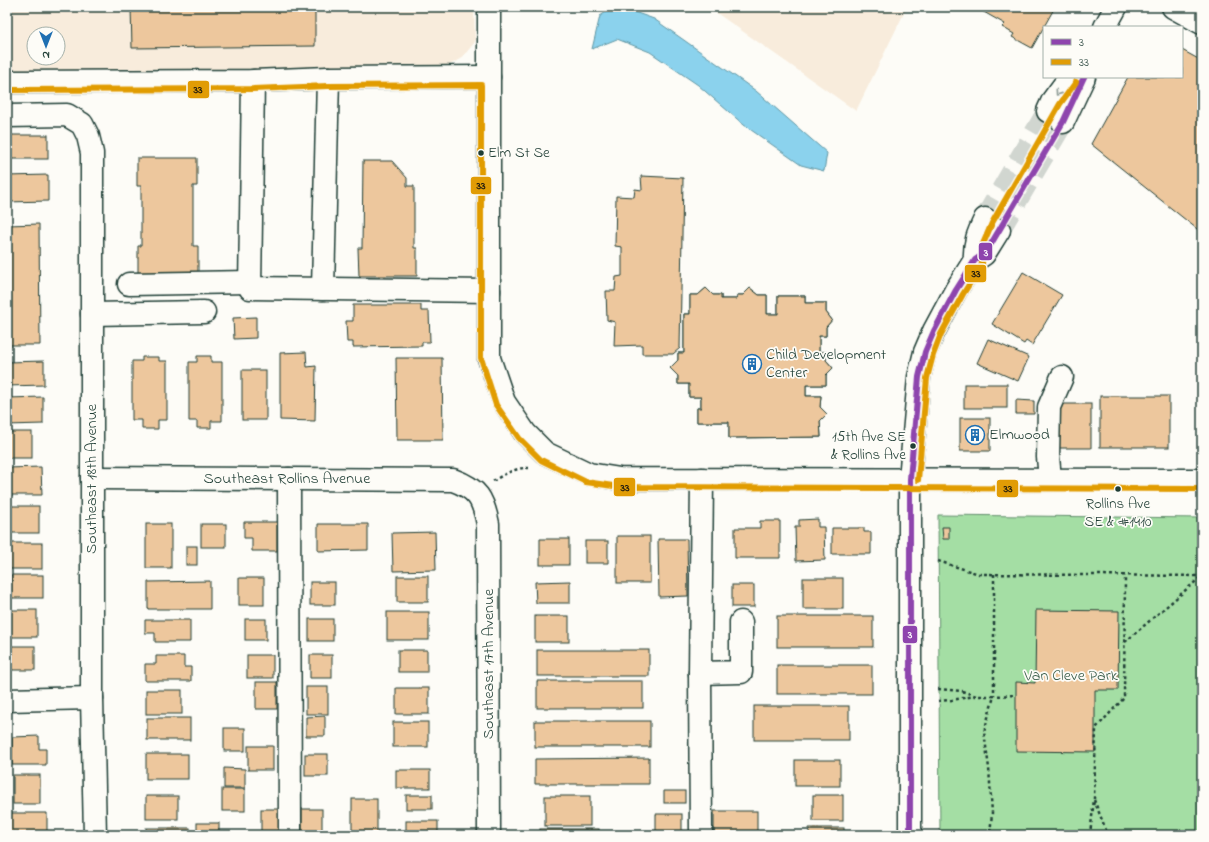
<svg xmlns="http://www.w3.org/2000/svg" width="1209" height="842" font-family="'Indie Flower',sans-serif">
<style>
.built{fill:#f8ecdc;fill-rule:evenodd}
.green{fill:#a4dea4;stroke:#628e6c}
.water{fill:#8bd2ed;stroke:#6096a3}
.building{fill:#edc79d;stroke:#1f3d34;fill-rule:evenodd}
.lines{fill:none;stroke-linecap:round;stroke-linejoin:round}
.minor-tunnel{stroke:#d1d6d0;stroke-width:22;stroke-dasharray:22 11;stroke-linecap:butt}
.minor-casing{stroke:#1f3d34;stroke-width:25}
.path{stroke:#1f3d34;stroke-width:2.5;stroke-dasharray:3 3;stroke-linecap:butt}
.minor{stroke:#fdfcf7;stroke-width:22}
.bus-1-casing{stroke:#fdfcf7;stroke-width:9}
.bus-2-casing{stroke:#fdfcf7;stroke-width:9}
.bus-1{stroke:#8e44ad;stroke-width:6}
.bus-2{stroke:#e19c05;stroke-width:6}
.oneway{stroke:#8e9c96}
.bus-dot{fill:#1f3d34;stroke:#fdfcf7;stroke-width:1.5}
.labels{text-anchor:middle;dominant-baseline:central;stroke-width:3.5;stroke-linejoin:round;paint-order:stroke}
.bus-label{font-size:15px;fill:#1f3d34;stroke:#fdfcf7;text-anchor:start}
.poi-label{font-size:16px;fill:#1f3d34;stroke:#fdfcf7;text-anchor:start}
.street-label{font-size:16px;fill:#1f3d34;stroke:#fdfcf7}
.park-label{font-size:16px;fill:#3a5d4a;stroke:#fdfcf7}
.line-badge{stroke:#fdfcf7;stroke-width:1.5}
.badge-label{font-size:11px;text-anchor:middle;font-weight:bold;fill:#fff}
.pale-badge-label{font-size:11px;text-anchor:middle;font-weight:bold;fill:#111}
</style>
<rect width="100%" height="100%" fill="#fdfcf7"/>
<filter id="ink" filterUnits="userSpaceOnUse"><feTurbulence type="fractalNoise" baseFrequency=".025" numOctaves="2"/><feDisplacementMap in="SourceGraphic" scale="8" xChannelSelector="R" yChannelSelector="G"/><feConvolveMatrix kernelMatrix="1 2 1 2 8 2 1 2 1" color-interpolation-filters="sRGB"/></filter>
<g filter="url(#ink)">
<!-- built -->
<g class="built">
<path d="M7 7H474L475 42 461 59 443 68 7 74ZM34 34H58V58H34Z"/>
<path d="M708 7H907L856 111Z"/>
</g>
<!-- green -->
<path class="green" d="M938 515 1202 518V835H940Z"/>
<!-- water -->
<path class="water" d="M614 7H620L654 19 756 91 827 153 824 171 801 165 744 125 698 85 650 52 617 39 592 49 600 16Z"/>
<!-- building -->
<g class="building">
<path d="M131 7H315V46L132 48Z"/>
<path d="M975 7H1055L1032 48 1012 37 1014 34 1002 27 1005 24Z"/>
<path d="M1182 50 1202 61V233L1091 144 1128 77H1182Z"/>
<rect x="7" y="135" width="41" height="24"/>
<path d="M137 158H197V186H193V246H198V273H138V246H141V186H137Z"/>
<path d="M363 161H392L407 178V186H414V248H417V276H359L358 248H362Z"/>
<path d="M48 175V201L7 202V176Z"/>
<path d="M641 176 683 178 680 348 673 354H642V345L614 346 615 322 607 320 606 291H615L616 277 622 276V247L615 246 616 196 634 197 635 189 642 190Z"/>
<path d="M39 224 40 345H7V225Z"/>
<path d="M1023 272 1062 295 1032 345 1026 341 1024 344 992 324Z"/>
<path d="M706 288 713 295H721V299H737V295H743L750 288 759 295H767V314H778V296H805V303H826V312L832 320 826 327V336H819V352H826V360L833 368 826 375V385H806V396H821L820 407 827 414 820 421 821 437 729 438V422H697V408H701V397H689V384H678V376L670 368 678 360V353H684V314H690V295H698ZM732 347H770L773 351 772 388 769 391H740V388L735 382 729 380V351Z"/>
<path d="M706 288 713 295H721V299H737V295H743L750 288 759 295H767V314H778V296H805V303H826V312L832 320 826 327V336H819V352H826V360L833 368 826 375V385H806V396H821L820 407 827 414 820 421 821 437 729 438V422H697V408H701V397H689V384H678V376L670 368 678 360V353H684V314H690V295H698Z"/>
<path d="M353 305H421V311H429L430 342H422V346L353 347V342H347L346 321H353Z"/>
<path d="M256 317V338L234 339 233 318Z"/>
<path d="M988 339 1029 357 1018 381 977 363Z"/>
<path d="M306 352 307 367 316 366 315 421 280 420V353Z"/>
<path d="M197 356H211V362H222V421H211V428H197V421H189V362H197Z"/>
<path d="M142 357H159V361H167V420H158V429H142V420H132V361H142Z"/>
<path d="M396 358H442L443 440H397Z"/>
<path d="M44 361V385L7 386V362Z"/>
<rect x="242" y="370" width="24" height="50"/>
<rect x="964" y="384" width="43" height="24"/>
<rect x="1100" y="396" width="69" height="51"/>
<path d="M43 397V424L7 425V398Z"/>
<path d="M1016 400 1034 401V414H1016Z"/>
<rect x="1057" y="404" width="34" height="44"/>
<rect x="960" y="418" width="30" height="33"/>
<rect x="7" y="432" width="25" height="26"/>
<path d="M41 467 42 495H7V468Z"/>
<rect x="7" y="506" width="32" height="27"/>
<path d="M818 519V527H824L825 560 796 561 795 527H799V520Z"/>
<path d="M760 521H780V558H735V528H760Z"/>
<path d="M244 522H277V551H252V538H244Z"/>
<rect x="146" y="524" width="25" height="44"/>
<rect x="201" y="524" width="25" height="23"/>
<path d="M318 524H368V550L318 551Z"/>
<path d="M942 527H949V539H943Z"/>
<path d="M832 528H864V532H871V554H832Z"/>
<path d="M435 532 436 570 393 571 392 533Z"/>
<rect x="617" y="536" width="33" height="47"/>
<rect x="540" y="539" width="29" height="26"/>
<path d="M658 539H687L688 596 659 597Z"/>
<rect x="585" y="541" width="23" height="22"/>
<rect x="9" y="543" width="33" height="26"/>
<rect x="186" y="546" width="11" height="19"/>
<rect x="11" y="575" width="32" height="23"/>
<rect x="397" y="576" width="31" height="26"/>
<rect x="239" y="578" width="25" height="27"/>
<rect x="803" y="578" width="40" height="31"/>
<path d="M210 581V609H148V582Z"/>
<path d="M570 581V603H536L535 582Z"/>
<rect x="310" y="582" width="25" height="23"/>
<rect x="732" y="585" width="22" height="22"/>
<rect x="7" y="610" width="30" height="27"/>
<path d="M1036 610 1119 611 1118 690H1095V752L1016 751V682L1035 683Z"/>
<rect x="387" y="612" width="42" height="28"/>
<rect x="535" y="616" width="34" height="26"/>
<rect x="777" y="616" width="96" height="31"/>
<rect x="245" y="619" width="21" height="21"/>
<rect x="309" y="619" width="24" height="22"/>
<path d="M145 620H190V642H155V633H145Z"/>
<rect x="7" y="646" width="28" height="24"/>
<rect x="398" y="650" width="29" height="22"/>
<rect x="537" y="650" width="112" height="26"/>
<rect x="247" y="655" width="26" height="23"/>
<rect x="310" y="655" width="22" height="23"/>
<path d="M156 656H184V667H191V681H145V664H156Z"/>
<rect x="777" y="665" width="95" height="29"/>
<rect x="537" y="681" width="106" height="27"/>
<rect x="256" y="682" width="21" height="27"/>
<rect x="306" y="687" width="22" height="27"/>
<rect x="396" y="688" width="33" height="26"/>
<rect x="146" y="690" width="36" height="24"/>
<rect x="754" y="706" width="95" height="34"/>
<path d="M325 716V736H306V717Z"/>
<rect x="147" y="718" width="43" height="22"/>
<rect x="535" y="721" width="115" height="26"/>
<rect x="393" y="722" width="35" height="25"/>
<rect x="224" y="728" width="21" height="23"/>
<path d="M39 736V749H46V765H12V737Z"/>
<rect x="248" y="746" width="25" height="24"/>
<rect x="146" y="754" width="42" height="25"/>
<rect x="305" y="754" width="23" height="22"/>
<path d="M649 758V784H535V759Z"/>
<rect x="795" y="760" width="45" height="26"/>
<path d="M224 768 245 769V788H224Z"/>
<rect x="396" y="770" width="34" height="18"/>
<rect x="13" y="775" width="27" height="29"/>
<rect x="222" y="789" width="23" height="22"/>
<rect x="664" y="791" width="21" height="12"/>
<rect x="406" y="795" width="26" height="14"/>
<rect x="813" y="795" width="30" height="26"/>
<rect x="146" y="796" width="32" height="23"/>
<rect x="545" y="796" width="45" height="30"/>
<rect x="352" y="799" width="25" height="36"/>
<rect x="261" y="809" width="20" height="26"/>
<rect x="302" y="809" width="20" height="26"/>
<rect x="714" y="811" width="43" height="24"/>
<path d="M7 813H47V834H40V835H7Z"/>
<rect x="656" y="814" width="26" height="21"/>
<rect x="406" y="821" width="32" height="14"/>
<rect x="197" y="823" width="22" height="12"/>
<rect x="146" y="828" width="44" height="7"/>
<rect x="809" y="828" width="35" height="7"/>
<rect x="540" y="829" width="59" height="6"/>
</g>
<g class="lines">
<!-- minor-tunnel -->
<g class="minor-tunnel">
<path d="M985 219 1048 111"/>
<path d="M999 230 1063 122"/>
</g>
<defs>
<g id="minor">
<path d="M489 7V358L504 402 525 433 545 453 589 474 620 479 1199 480 1202 481"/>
<path d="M1173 7 1202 23"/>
<path d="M1105 27 1116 7"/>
<path d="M253 81 250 288 489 291"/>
<path d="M7 82 253 81 328 78 489 77"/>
<path d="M1048 111 1053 100 1070 77"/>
<path d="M7 116 67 115 82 124 88 136 92 153V698L95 835"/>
<path d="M1063 122 1084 77"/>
<path d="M975 260C974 243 978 234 985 219"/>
<path d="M129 284 250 282"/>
<path d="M323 289 328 78"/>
<path d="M92 314 204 312"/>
<path d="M92 478 453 480C478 489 483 499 488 524L489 835"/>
<path d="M289 479 290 835"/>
<path d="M1050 479 1048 457 1049 407 1062 377"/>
<path d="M700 673 741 672V622"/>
<path d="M7 700 92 698"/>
<path d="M701 835 700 673 702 479"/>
<path d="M910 835V479L919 377 925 352 934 331 956 290 975 260 984 254 999 230"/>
</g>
</defs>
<!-- minor casing -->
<use href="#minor" class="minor-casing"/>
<!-- path -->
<g class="path">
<path d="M493 481C503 475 516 467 529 468"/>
<path d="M938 561 979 574 1202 576"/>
<path d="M994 574V696L1016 695"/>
<path d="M1125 642 1202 576"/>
<path d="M938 689 962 691 976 696H994L984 732 989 768 992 813 990 835"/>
<path d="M938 701 952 700 975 696"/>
<path d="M1094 800 1108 835"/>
<path d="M1090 835 1094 799 1096 728 1124 698 1125 576"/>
</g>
<!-- minor -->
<use href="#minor" class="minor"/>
<defs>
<path id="bus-1" d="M910 835V479L919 377 925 352 934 331 956 290 975 260 984 254 988 249 1063 122 1084 77"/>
<g id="bus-2">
<path d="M7 90 253 89 328 86 481 85V358L496 405 519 438 541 460 586 482 620 487 1199 489"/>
<path d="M918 480 927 378 933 355 941 334 963 294 982 264 983 244 992 223 1060 104 1076 82"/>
</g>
</defs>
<!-- bus-1 casing -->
<use href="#bus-1" class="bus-1-casing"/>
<!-- bus-2 casing -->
<use href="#bus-2" class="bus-2-casing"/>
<!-- bus-1 -->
<use href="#bus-1" class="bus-1"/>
<!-- bus-2 -->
<use href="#bus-2" class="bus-2"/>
</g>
<!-- one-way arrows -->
<defs><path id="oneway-chevron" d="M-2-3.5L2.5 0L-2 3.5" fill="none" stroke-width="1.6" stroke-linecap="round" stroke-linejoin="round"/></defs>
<use class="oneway" href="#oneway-chevron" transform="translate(1058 93) rotate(125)"/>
</g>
<!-- icons -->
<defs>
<symbol id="building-ring" viewBox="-11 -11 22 22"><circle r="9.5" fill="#fdfcf7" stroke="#1f6fb2" stroke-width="1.5"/><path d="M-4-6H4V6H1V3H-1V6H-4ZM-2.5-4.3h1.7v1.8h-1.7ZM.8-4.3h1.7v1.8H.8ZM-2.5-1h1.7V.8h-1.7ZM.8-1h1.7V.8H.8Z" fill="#1f6fb2"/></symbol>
</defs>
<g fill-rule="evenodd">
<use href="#building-ring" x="741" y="353" width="22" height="22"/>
<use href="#building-ring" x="964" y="424" width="22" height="22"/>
</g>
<!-- markers -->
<g class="bus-dot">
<circle cx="481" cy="153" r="3.5"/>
<circle cx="913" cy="446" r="3.5"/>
<circle cx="1118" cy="489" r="3.5"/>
</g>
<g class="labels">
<!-- bus labels -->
<g class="bus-label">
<text x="488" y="153">Elm St Se</text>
<text x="906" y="437" text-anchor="end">15th Ave SE<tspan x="906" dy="18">&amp; Rollins Ave</tspan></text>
<text x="1118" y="504" text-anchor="middle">Rollins Ave<tspan x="1118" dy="18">SE &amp; #1410</tspan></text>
</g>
<!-- poi labels -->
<g class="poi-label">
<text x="766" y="355">Child Development<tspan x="766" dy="18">Center</tspan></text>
<text x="989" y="435">Elmwood</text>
</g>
<!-- street labels -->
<g class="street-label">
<text transform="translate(92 479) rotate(-90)">Southeast 18th Avenue</text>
<text x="287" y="479">Southeast Rollins Avenue</text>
<text transform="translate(489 664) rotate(-90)">Southeast 17th Avenue</text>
</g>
<!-- park labels -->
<g class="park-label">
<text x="1071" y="676">Van Cleve Park</text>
</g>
</g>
<g class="line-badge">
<rect x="187" y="80" width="23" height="19" rx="4" fill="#e19c05"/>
<rect x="470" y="176" width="22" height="19" rx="4" fill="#e19c05"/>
<rect x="978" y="242" width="15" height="19" rx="4" fill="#8e44ad"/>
<rect x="964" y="264" width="23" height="19" rx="4" fill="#e19c05"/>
<rect x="613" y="477" width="23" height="20" rx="4" fill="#e19c05"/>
<rect x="996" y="479" width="23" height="19" rx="4" fill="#e19c05"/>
<rect x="902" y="625" width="16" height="19" rx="4" fill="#8e44ad"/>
</g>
<g class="badge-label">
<text x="986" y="256">3</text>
<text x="910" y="638">3</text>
</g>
<g class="pale-badge-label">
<text x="198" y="93">33</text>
<text x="481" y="189">33</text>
<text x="976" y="277">33</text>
<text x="625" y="491">33</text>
<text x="1008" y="492">33</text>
</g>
<!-- margin -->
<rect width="1209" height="842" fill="none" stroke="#fdfcf7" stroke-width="24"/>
<rect x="12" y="12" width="1185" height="818" fill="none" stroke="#1f3d34" stroke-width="1.5" filter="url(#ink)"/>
<!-- legend -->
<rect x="1043" y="26" width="140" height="52" fill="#fdfcf7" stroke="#a4b0a9"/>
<rect x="1051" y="39" width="20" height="6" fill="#8e44ad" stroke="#a4b0a9"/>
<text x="1079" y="46" font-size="12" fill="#1f3d34">3</text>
<rect x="1051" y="59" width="20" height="6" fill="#e19c05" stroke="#a4b0a9"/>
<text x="1079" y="66" font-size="12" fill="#1f3d34">33</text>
<!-- north arrow -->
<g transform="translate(46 46) rotate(180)"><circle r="19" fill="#fdfcf7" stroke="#a4b0a9"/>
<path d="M0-3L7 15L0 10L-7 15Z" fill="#1f6fb2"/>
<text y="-6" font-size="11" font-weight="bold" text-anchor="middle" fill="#1f3d34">N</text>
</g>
</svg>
